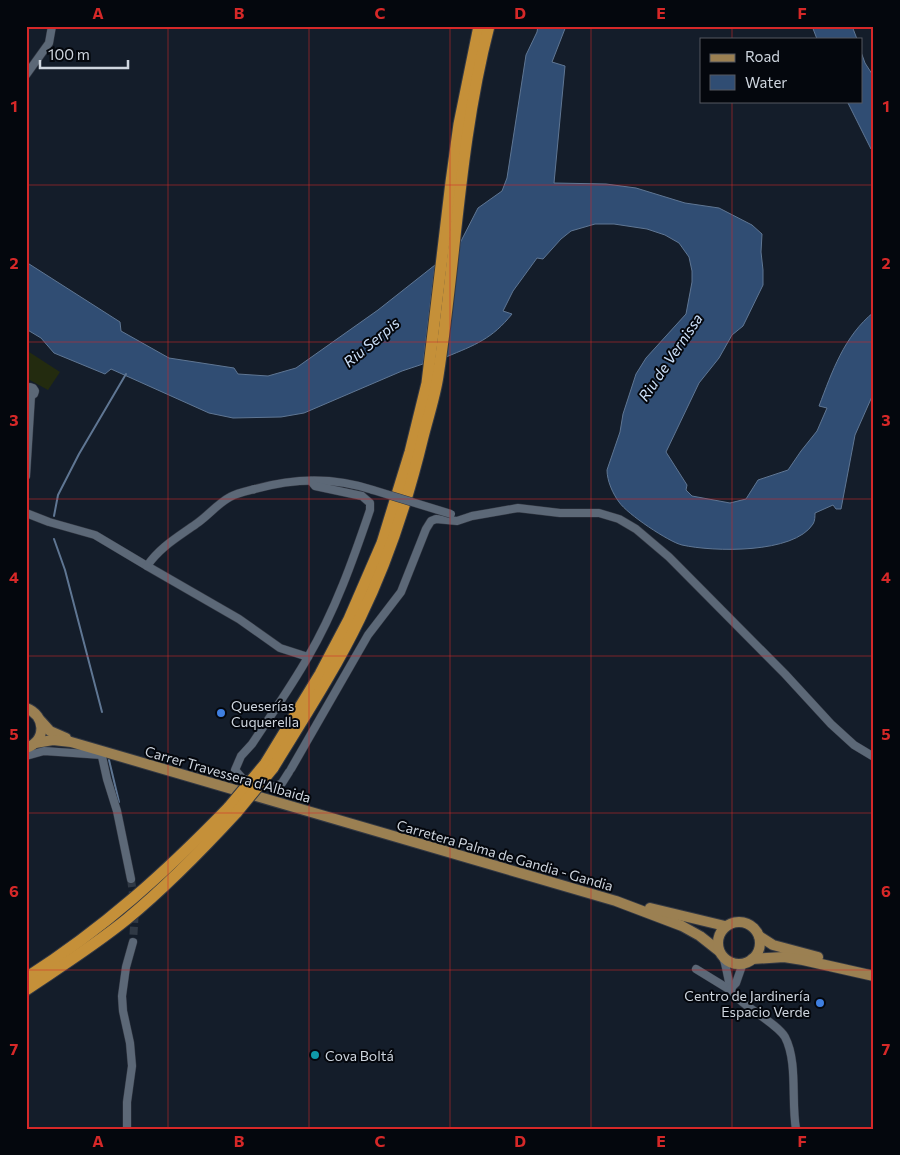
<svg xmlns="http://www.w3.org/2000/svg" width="900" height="1155" font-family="Commissioner,sans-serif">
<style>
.green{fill:#232b0f}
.water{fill:#304d73;stroke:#5f7693}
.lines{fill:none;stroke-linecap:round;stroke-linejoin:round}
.stream{stroke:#5f7693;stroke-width:2}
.minor-tunnel{stroke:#303945;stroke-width:8;stroke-dasharray:8 4;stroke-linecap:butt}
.minor-casing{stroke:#333843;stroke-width:9}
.major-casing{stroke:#333843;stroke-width:12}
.highway-casing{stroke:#333843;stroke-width:13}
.minor{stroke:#5c6877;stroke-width:8}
.major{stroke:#9b8052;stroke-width:10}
.highway{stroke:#c59039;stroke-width:11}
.minor-bridge-casing{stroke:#333843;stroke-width:9;stroke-linecap:butt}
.highway-bridge-casing{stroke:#333843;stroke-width:13;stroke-linecap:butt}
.minor-bridge{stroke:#5c6877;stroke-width:8}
.highway-bridge{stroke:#c59039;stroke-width:11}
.grid{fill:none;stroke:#d62828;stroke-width:1;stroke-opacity:0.55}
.shop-dot{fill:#3f7fe0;stroke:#04070d;stroke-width:2}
.culture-dot{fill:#0f9aa8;stroke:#04070d;stroke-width:2}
.labels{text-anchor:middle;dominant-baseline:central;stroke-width:4;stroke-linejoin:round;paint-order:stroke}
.poi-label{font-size:14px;fill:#ced5de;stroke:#04070d;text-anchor:start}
.street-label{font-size:14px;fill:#ced5de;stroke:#04070d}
.water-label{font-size:15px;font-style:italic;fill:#cee2fb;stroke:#04070d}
.neatline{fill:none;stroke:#d62828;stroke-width:2}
.grid-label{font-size:16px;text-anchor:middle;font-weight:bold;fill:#d62828}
</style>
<rect width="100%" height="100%" fill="#141d2a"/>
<!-- green -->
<path class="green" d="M26 350 60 372 48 390 26 378Z"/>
<!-- water -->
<g class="water">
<path d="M538 26H566L552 62 565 66 554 183 606 184 636 188 685 203 719 208 752 225 762 234 761 252 763 270V285L743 326 732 335 719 358 699 383 666 452 687 485 686 490 692 496 730 503 746 499 758 480 788 470 801 451 817 431 827 408 819 406C832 372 844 336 874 312V392L855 435 841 509H836L833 505 815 513C815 516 815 521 813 524 794 554 713 552 682 545 669 542 627 514 619 502 613 494 607 481 607 470L620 432 623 414 636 374 646 358 686 314 692 282V271L689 257 679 243 665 235 647 229 614 224H595L571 231 561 239 543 259 537 258 513 291 503 311 512 314C492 339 475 345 446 357L460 243 478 208 502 191 507 178 526 55 537 32Z"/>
<path d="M812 26H852L857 39H817Z"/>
<path d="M861 52 865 63 874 77V147L871 149 847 101H861Z"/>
<path d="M26 262 120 322 121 331 169 358 234 368 238 374 268 376 296 368 378 310 435 265 423 364 402 371 304 413 281 417 233 418 209 413 111 369 105 374 54 353 41 338 26 329Z"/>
</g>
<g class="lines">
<!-- stream -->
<g class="stream">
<path d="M54 516 58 495 79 454 126 374"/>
<path d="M54 539 65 570 102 712"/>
<path d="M109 760 119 802"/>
</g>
<!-- minor-tunnel -->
<path class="minor-tunnel" d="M131 879 135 909 133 942"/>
<defs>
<g id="minor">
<path d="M26 75 49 43 52 26"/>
<path d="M26 390 30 387 33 388 35 391 34 394 31 396 26 393"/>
<path d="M26 476 31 396"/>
<path d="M26 513 49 522 95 535 147 566C160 547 178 537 196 524 208 516 217 504 230 497 237 493 247 491 255 489 294 478 334 477 373 490"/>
<path d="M147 566 239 619 280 648 308 657"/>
<path d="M101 752 107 779 117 811 131 879"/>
<path d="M26 756 44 751 102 755"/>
<path d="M291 769 368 635 401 592 426 529 431 521 436 519 457 521 472 516 518 508 560 513H599L619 519 636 529 669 557 785 674 831 724 854 745 874 757"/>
<path d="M289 772 282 783 275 787 242 778 235 770 241 756 252 744C271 715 291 687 308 657 335 611 353 560 370 510V503L362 496 315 486 311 481"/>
<path d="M723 957C727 967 728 983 732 991 741 1006 776 1022 785 1037 798 1062 791 1101 796 1129"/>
<path d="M696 969 727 988H731"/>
<path d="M731 988 736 983 743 963"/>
<path d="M127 1129V1102L132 1066 130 1043 123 1011 122 996 126 967 133 942"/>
</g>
<g id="major">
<path d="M26 708C46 715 47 741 26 748"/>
<path d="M41 721 50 731 66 738"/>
<path d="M35 743 53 740 71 742 616 901 682 926 700 936 719 951"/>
<path d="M650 908 725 926"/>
<circle cx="739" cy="943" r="21"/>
<path d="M759 936 773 945 818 957"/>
<path d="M752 959 784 957 803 960 874 976"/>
</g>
<g id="highway">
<path d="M265 764 320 674 349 619 382 543 410 452 427 383 451 182 459 124 479 26"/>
<path d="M273 768C303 719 335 670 360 618 388 561 408 499 423 437 428 417 435 396 438 376 456 259 459 141 489 26"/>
<path d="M26 978C104 928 165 873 229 807"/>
<path d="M26 990C60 967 95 945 127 919 167 886 202 850 237 812"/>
</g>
</defs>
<!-- minor casing -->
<use href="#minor" class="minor-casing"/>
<!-- major casing -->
<use href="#major" class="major-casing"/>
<!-- highway casing -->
<use href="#highway" class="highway-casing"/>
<!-- minor -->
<use href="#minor" class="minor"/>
<!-- major -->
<use href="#major" class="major"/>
<!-- highway -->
<use href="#highway" class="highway"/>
<defs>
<path id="minor-bridge" d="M373 490 451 514"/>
<g id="highway-bridge">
<path d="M229 807 265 764"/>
<path d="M237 812 273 768"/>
</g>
</defs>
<!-- minor-bridge casing -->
<use href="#minor-bridge" class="minor-bridge-casing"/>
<!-- highway-bridge casing -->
<use href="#highway-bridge" class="highway-bridge-casing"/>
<!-- minor-bridge -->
<use href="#minor-bridge" class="minor-bridge"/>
<!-- highway-bridge -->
<use href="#highway-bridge" class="highway-bridge"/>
</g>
<!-- grid -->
<path class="grid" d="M168 26V1129M309 26V1129M450 26V1129M591 26V1129M732 26V39M732 101V1129M26 185H874M26 342H874M26 499H874M26 656H874M26 813H874M26 970H874"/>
<!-- markers -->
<g class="shop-dot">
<circle cx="221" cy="713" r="5"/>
<circle cx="820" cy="1003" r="5"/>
</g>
<circle class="culture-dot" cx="315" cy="1055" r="5"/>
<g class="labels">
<!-- poi labels -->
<g class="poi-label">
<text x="231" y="705">Queserías<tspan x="231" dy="16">Cuquerella</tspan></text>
<text x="810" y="995" text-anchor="end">Centro de Jardinería<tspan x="810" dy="16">Espacio Verde</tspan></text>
<text x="325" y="1055">Cova Boltá</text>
</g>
<!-- street labels -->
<g class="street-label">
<text transform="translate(228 774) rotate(16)">Carrer Travessera d'Albaida</text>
<text transform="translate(505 855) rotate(16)">Carretera Palma de Gandia - Gandia</text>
</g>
<!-- water labels -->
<g class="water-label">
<text transform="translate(371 342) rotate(-40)">Riu Serpis</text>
<text transform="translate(670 357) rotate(-56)">Riu de Vernissa</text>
</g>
</g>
<!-- border -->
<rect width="900" height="1155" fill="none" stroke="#04070d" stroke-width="55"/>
<!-- legend -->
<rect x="700" y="38" width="162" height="65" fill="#04070d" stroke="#555961"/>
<rect x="710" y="54" width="25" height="8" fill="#9b8052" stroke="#555961"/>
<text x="745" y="62" font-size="15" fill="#ced5de">Road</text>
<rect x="710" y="75" width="25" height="15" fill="#304d73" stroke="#555961"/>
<text x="745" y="88" font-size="15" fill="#ced5de">Water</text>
<!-- scale -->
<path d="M40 60v8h88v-8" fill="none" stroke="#ced5de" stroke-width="2.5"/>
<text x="48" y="60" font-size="15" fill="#ced5de" stroke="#04070d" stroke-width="4" paint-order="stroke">100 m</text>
<rect x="28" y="28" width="844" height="1100" class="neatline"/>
<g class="grid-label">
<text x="98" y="19">A</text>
<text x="239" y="19">B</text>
<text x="380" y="19">C</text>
<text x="520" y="19">D</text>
<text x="661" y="19">E</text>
<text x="802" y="19">F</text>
<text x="14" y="112">1</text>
<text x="886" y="112">1</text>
<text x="14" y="269">2</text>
<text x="886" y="269">2</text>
<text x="14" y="426">3</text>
<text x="886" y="426">3</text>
<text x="14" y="583">4</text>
<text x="886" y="583">4</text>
<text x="14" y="740">5</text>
<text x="886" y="740">5</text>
<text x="14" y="897">6</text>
<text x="886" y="897">6</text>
<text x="14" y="1055">7</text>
<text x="886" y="1055">7</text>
<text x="98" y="1147">A</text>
<text x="239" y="1147">B</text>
<text x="380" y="1147">C</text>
<text x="520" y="1147">D</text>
<text x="661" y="1147">E</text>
<text x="802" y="1147">F</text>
</g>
</svg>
